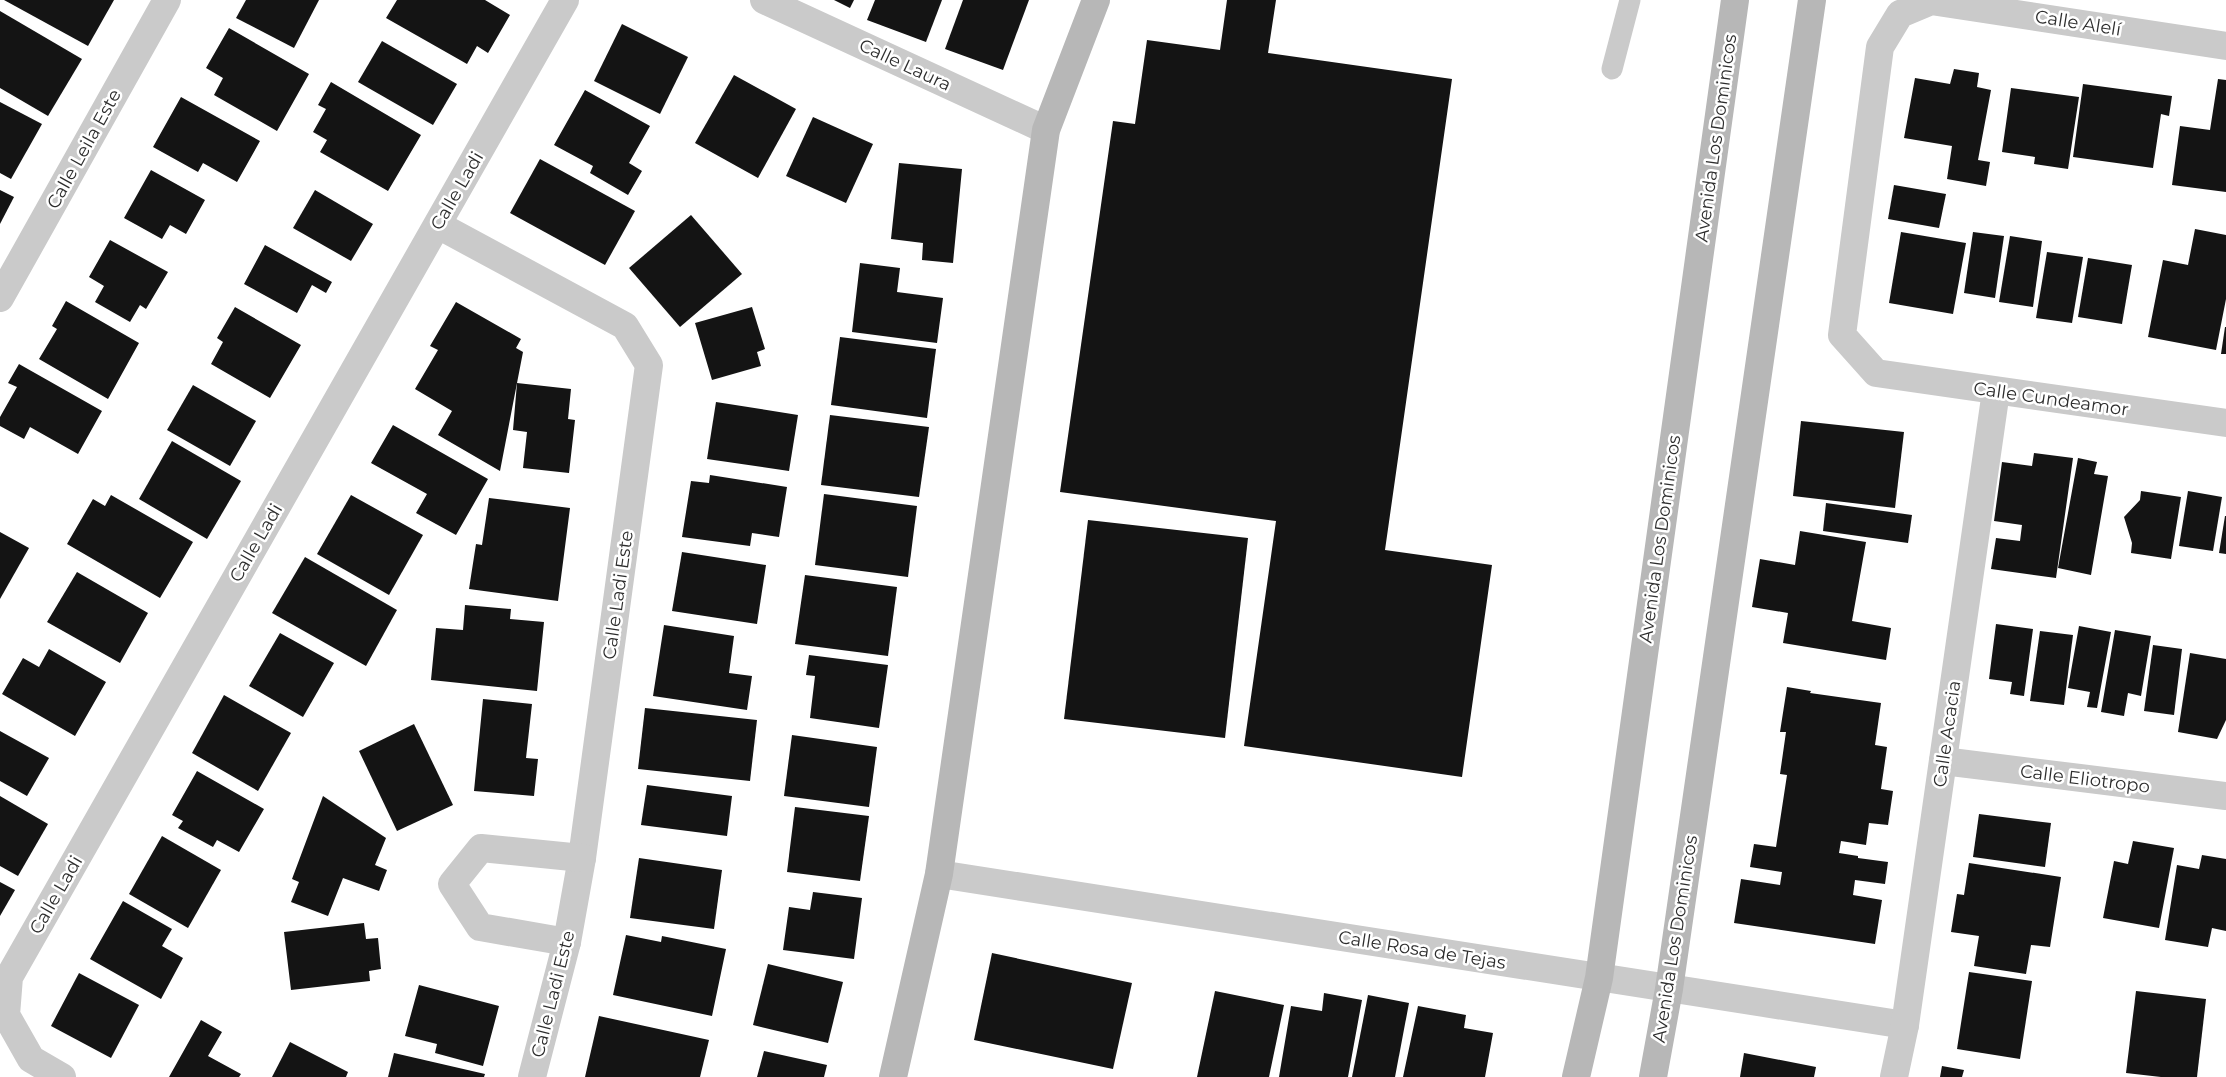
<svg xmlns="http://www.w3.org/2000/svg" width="2226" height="1077" font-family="Montserrat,sans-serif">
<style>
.building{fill:#141414}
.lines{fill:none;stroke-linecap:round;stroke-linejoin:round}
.lane{stroke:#cacaca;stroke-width:21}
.street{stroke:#cacaca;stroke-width:28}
.secondary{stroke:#b7b7b7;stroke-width:28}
.labels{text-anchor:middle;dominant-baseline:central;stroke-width:5;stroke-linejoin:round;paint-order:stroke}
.street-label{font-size:18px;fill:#2d2d2d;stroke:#fff}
</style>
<rect width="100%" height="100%" fill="#fff"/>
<!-- building -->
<g class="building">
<path d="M4 0H114L88 46Z"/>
<path d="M246 0H319L294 48 236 18Z"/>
<path d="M397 0H485L510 15 488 53 477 46 467 64 386 18Z"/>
<path d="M834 0H854L850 8Z"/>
<path d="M875 0H942L926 42 867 20Z"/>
<path d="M963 0H1029L1003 70 945 49Z"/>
<path d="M1227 0H1276L1268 53 1452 79 1385 550 1492 565 1462 777 1244 746 1276 521 1060 492 1113 121 1135 124 1147 40 1220 50Z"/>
<path d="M0 11 82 59 48 116 0 88Z"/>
<path d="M622 24 688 57 660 114 594 81Z"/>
<path d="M229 28 309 74 277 131 214 95 223 78 206 68Z"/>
<path d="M382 41 457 84 433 125 358 82Z"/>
<path d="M1954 69 1979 73 1977 87 1991 90 1978 160 1990 162 1986 186 1947 179 1952 146 1904 138 1915 78 1950 84Z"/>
<path d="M734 75 796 109 758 178 695 143Z"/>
<path d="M2218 79 2226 80V192L2172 185 2180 126 2210 130Z"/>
<path d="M331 82 421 135 388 191 320 152 327 140 313 132 326 109 318 105Z"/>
<path d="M2083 84 2172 96 2169 116 2161 114 2153 168 2073 157Z"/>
<path d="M2011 88 2079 97 2068 169 2034 164 2035 157 2002 152Z"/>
<path d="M585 90 650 126 629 163 642 171 628 195 590 173 593 166 554 145Z"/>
<path d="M181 97 260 141 237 182 203 163 198 172 153 147Z"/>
<path d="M0 102 42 124 11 179 0 173Z"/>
<path d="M813 117 873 144 846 203 786 176Z"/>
<path d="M540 159 635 211 605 265 510 213Z"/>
<path d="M899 163 962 169 953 263 922 260 923 243 891 239Z"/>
<path d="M151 170 205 200 186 234 170 225 162 239 124 218Z"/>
<path d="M1894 185 1946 194 1939 228 1888 219Z"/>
<path d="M0 190 14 197 0 224Z"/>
<path d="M315 190 373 224 351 261 293 228Z"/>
<path d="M691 215 742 274 680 327 629 268Z"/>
<path d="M2195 229 2226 235V299L2216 350 2148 337 2163 260 2188 265Z"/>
<path d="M1901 232 1966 243 1953 314 1889 303Z"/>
<path d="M1973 232 2004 236 1995 298 1964 293Z"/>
<path d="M2010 236 2042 241 2033 307 1999 302Z"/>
<path d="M110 240 168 272 146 309 140 305 130 322 95 302 104 286 89 277Z"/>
<path d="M265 245 332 282 326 293 312 285 297 313 244 284Z"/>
<path d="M2047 252 2083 257 2072 323 2036 318Z"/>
<path d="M2088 258 2132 265 2122 324 2078 317Z"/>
<path d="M860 263 900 268 897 292 943 298 937 343 852 332Z"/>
<path d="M66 301 139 343 108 399 39 359 57 329 52 326Z"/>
<path d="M456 302 521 339 516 348 523 352 500 471 438 435 452 411 415 389 438 350 430 346Z"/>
<path d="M235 307 301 345 270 398 211 364 223 342 217 338Z"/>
<path d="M752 307 765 349 757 352 761 366 712 380 695 323Z"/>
<path d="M2225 327H2226V354H2221Z"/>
<path d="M840 337 936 349 927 418 831 405Z"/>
<path d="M19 364 102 411 78 454 30 427 24 439 0 426V417L17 387 8 383Z"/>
<path d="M517 383 571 389 568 419 575 420 569 473 523 468 527 432 513 430Z"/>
<path d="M193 385 256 421 230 466 167 430Z"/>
<path d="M716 402 798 415 789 471 707 459Z"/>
<path d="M830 415 929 427 919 497 821 485Z"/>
<path d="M1801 421 1904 432 1895 508 1793 496Z"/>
<path d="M393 425 488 479 456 535 416 513 427 494 371 463Z"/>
<path d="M172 441 241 481 207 539 139 499Z"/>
<path d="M2034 453 2073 458 2056 578 1991 569 1996 538 2020 541 2022 525 1994 521 2002 462 2032 466Z"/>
<path d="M2078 458 2097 462 2094 474 2108 476 2091 575 2058 568Z"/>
<path d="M710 475 787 487 779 537 752 533 750 546 682 537 691 481 709 483Z"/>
<path d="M2141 491 2181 497 2171 559 2131 553 2132 543 2124 517 2140 500Z"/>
<path d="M2188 491 2222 497 2213 551 2179 546Z"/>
<path d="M824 494 917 506 908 577 815 565Z"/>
<path d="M111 495 193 542 160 598 67 544 93 499 105 506Z"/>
<path d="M351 495 423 535 389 595 317 554Z"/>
<path d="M489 498 570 508 558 601 469 589 476 544 482 545Z"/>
<path d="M1826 503 1912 515 1908 543 1823 531Z"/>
<path d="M2225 516H2226V554L2219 553Z"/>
<path d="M1088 520 1248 538 1225 738 1064 719Z"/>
<path d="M1800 531 1866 542 1852 621 1891 628 1886 660 1783 643 1788 613 1752 607 1760 559 1795 565Z"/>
<path d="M0 532 29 548 0 599Z"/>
<path d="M682 552 766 565 757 624 672 611Z"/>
<path d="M305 557 397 610 366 666 272 613Z"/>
<path d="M77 572 148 613 120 663 47 622Z"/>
<path d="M805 575 897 587 888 656 795 644Z"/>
<path d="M465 605 511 609 510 619 544 622 537 691 431 680 436 628 463 630Z"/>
<path d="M1996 624 2033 629 2024 696 2010 694 2012 682 1989 679Z"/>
<path d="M664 625 734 636 729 673 752 676 747 710 653 696Z"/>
<path d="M2079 626 2111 632 2097 708 2087 707 2090 692 2068 688Z"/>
<path d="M2115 630 2151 636 2141 696 2128 693 2124 716 2101 712Z"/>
<path d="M2040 631 2073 635 2064 705 2030 701Z"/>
<path d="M280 633 334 663 303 717 249 686Z"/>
<path d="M2153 645 2182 649 2174 715 2144 711Z"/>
<path d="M49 649 106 682 75 736 2 694 23 658 39 667Z"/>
<path d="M2190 653 2226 659V720L2217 739 2178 732Z"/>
<path d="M809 655 888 665 879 728 810 718 815 676 806 675Z"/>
<path d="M1787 687 1811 691 1810 693 1881 703 1875 745 1887 747 1881 789 1893 791 1888 825 1869 823 1866 845 1841 841 1839 853 1858 856V858L1888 862 1885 884 1855 880 1853 895 1882 900 1875 944 1734 923 1741 879 1780 885 1782 872 1750 867 1754 844 1776 847 1787 775 1780 774 1786 732H1780Z"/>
<path d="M224 695 291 733 258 791 192 753Z"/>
<path d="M483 699 532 704 526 758 538 759 534 796 474 791Z"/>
<path d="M645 708 757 720 750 781 638 769Z"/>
<path d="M414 724 453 805 397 831 359 751Z"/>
<path d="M0 731 49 758 27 796 0 781Z"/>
<path d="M792 735 877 747 869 807 784 796Z"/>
<path d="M197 771 264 809 239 852 217 840 213 847 178 828 183 821 172 815Z"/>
<path d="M647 785 732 796 727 836 641 825Z"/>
<path d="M0 796 48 824 18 876 0 866Z"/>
<path d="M323 796 386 838 375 865 387 870 379 891 343 878 328 916 291 902 299 882 292 879Z"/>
<path d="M795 807 869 816 860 881 787 872Z"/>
<path d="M1979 814 2051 823 2045 867 1973 857Z"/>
<path d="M162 836 221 870 188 928 129 894Z"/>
<path d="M2133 841 2174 848 2159 928 2103 918 2114 861 2128 864Z"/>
<path d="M2202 855 2226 859V931L2212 928 2208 947 2165 940 2177 865 2199 869Z"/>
<path d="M639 858 722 870 714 929 630 918Z"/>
<path d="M1969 863 2061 877 2050 947 2031 945 2026 974 1974 966 1979 936 1951 932 1957 894 1964 895Z"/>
<path d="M0 882 15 890 0 916Z"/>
<path d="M813 892 862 898 854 959 783 950 789 907 810 910Z"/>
<path d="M123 901 172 929 162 946 183 958 161 999 90 959Z"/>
<path d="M364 923 366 939 378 938 381 969 369 971 370 981 291 990 284 932Z"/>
<path d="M626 935 661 942 662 936 726 949 712 1016 613 995Z"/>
<path d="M992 953 1132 983 1113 1069 974 1040Z"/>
<path d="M768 964 843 982 828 1043 753 1025Z"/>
<path d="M1969 972 2032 981 2020 1059 1957 1049Z"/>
<path d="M79 973 139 1005 111 1058 51 1026Z"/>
<path d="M419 985 499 1006 483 1066 435 1053 437 1044 405 1036Z"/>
<path d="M1215 991 1284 1005 1269 1077H1197Z"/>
<path d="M2136 991 2206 999 2197 1077H2161L2126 1073Z"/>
<path d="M1324 993 1362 1000 1348 1077H1279L1291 1006 1322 1011Z"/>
<path d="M1368 995 1409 1003 1395 1077H1352Z"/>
<path d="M1418 1006 1466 1015 1464 1028 1493 1033 1485 1077H1403Z"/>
<path d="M599 1016 709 1040 700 1077H585Z"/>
<path d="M201 1020 222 1032 208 1056 241 1074 239 1077H169Z"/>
<path d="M290 1042 348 1072 346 1077H272Z"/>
<path d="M764 1051 827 1065 824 1077H757Z"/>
<path d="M394 1053 485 1074 484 1077H388Z"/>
<path d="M1744 1053 1816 1067 1814 1077H1740Z"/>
<path d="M1942 1066 1964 1070 1962 1077H1940Z"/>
</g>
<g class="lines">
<!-- lane -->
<path class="lane" d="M1612 69 1630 0"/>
<!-- street -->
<g class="street">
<path d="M764 0 1046 130"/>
<path d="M2226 46 1931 1 1900 14 1880 47 1842 335 1876 373 2226 423"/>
<path d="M438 225 625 326 649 365 582 858 567 942 532 1077"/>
<path d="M0 298 167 0"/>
<path d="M1943 761 2226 796"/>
<path d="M939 874 1905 1025"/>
<path d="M567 942 480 927 452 884 481 848 582 858"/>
<path d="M62 1077 31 1059 6 1015 9 977 565 0"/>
<path d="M1894 1077 1905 1025 1996 391"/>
</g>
<!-- secondary -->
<g class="secondary">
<path d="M893 1077 939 874 1046 130 1096 0"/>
<path d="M1576 1077 1599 978 1735 0"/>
<path d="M1653 1077 1669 989 1812 0"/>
</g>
</g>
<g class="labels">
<!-- street labels -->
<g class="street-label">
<text transform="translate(2078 23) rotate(9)">Calle Alelí</text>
<text transform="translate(905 65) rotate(25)">Calle Laura</text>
<text transform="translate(1716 138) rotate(-82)">Avenida Los Dominicos</text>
<text transform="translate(84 149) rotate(-61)">Calle Leila Este</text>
<text transform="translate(457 191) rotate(-60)">Calle Ladi</text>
<text transform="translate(2051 399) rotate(8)">Calle Cundeamor</text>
<text transform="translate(1660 539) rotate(-82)">Avenida Los Dominicos</text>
<text transform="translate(256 543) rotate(-60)">Calle Ladi</text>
<text transform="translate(618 595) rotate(-82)">Calle Ladi Este</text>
<text transform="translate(1947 734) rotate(-82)">Calle Acacia</text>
<text transform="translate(2085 779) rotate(7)">Calle Eliotropo</text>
<text transform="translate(56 895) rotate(-60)">Calle Ladi</text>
<text transform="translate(1675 939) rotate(-81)">Avenida Los Dominicos</text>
<text transform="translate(1422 950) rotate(9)">Calle Rosa de Tejas</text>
<text transform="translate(553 994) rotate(-76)">Calle Ladi Este</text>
</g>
</g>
</svg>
